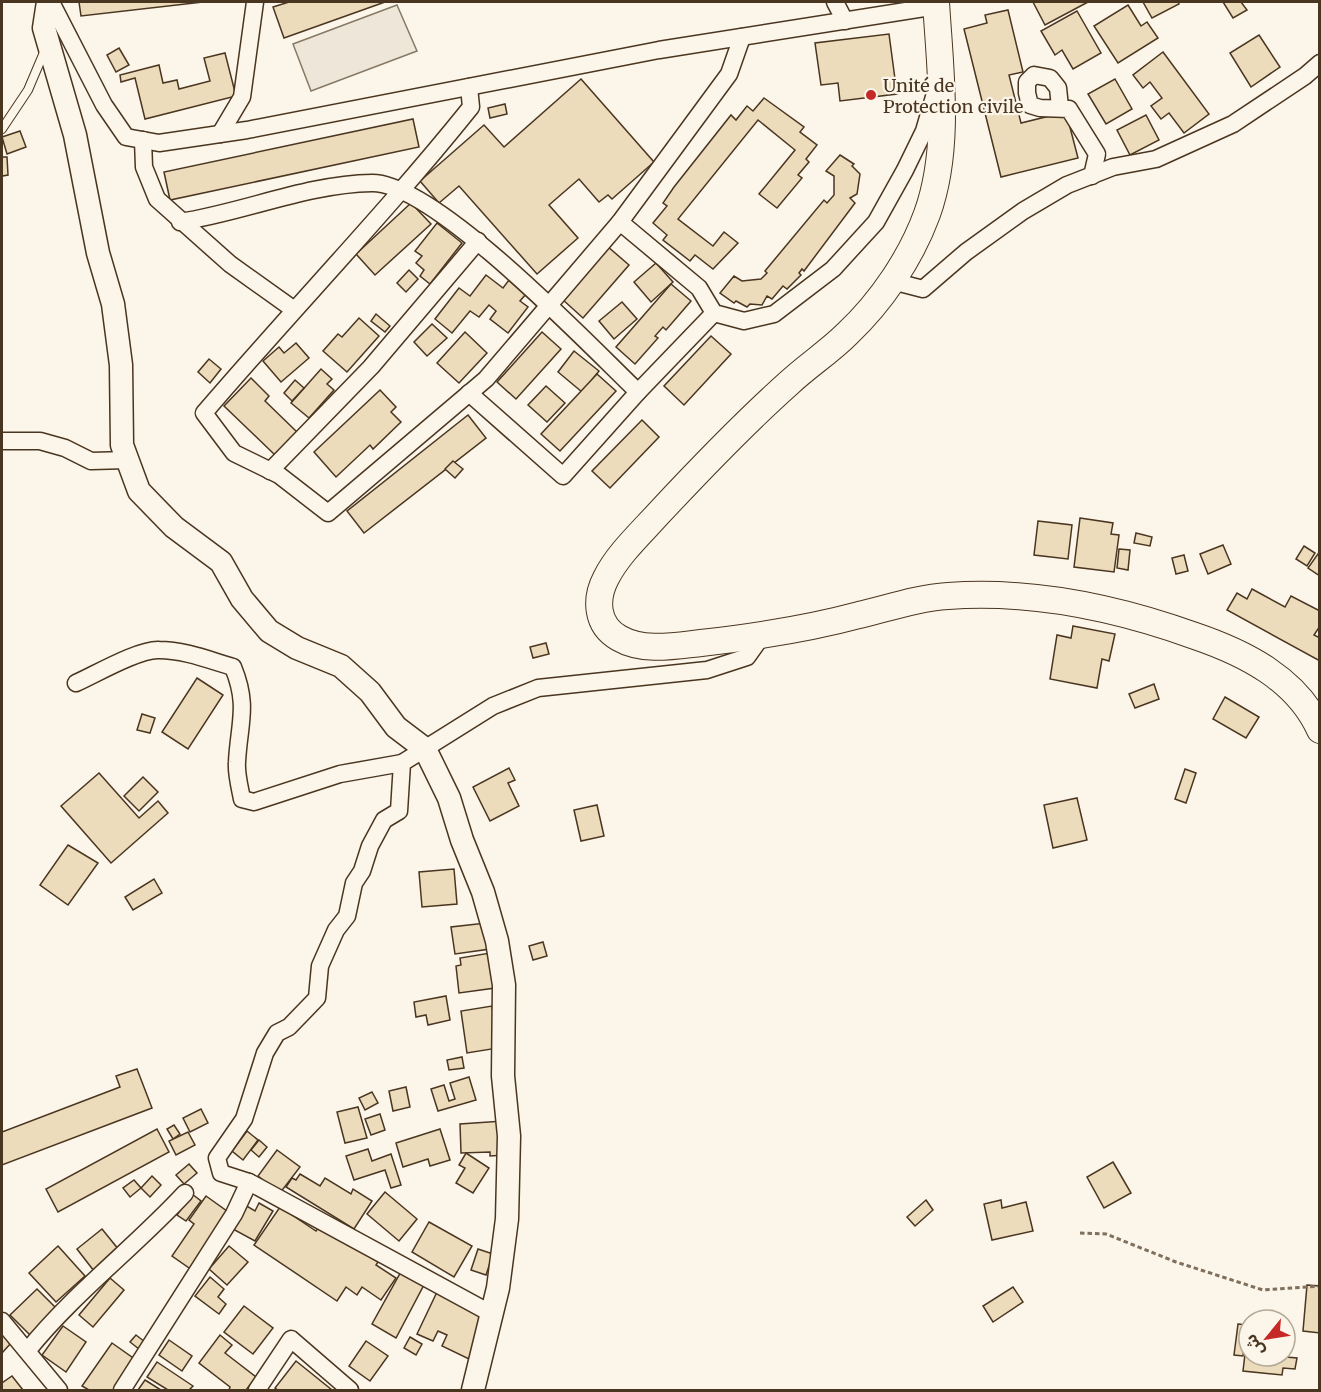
<svg xmlns="http://www.w3.org/2000/svg" width="1321" height="1392" font-family="Merriweather,'Noto Sans Arabic',serif">
<style>
.green{fill:#ede6d9;stroke:#887966;stroke-width:1.5}
.building{fill:#ecdcbc;stroke:#4a3520;stroke-width:1.5}
.lines{fill:none;stroke-linecap:round;stroke-linejoin:round}
.lane-casing{stroke:#4a3520;stroke-width:10}
.street-casing{stroke:#4a3520;stroke-width:19}
.secondary-casing{stroke:#4a3520;stroke-width:25}
.primary-casing{stroke:#4a3520;stroke-width:28}
.path{stroke:#7f6f5c;stroke-width:3;stroke-dasharray:4.5 3;stroke-linecap:butt}
.lane{stroke:#fbf6e9;stroke-width:8}
.street{stroke:#fbf6e9;stroke-width:16}
.secondary{stroke:#fbf6e9;stroke-width:22}
.primary{stroke:#fbf6e9;stroke-width:26}
.poi-dot{fill:#c62828;stroke:#fbf6e9;stroke-width:2}
.labels{text-anchor:middle;dominant-baseline:central;stroke-width:4.5;stroke-linejoin:round;paint-order:stroke}
.poi-label{font-size:18px;fill:#4a3520;stroke:#fbf6e9;text-anchor:start}
</style>
<rect width="100%" height="100%" fill="#fbf6e9"/>
<!-- green -->
<path class="green" d="M397 5 417 51 311 91 293 44Z"/>
<!-- building -->
<g class="building">
<path d="M79 2H203L81 16Z"/>
<path d="M289 2H385L284 38 273 7Z"/>
<path d="M1033 2H1088L1045 25Z"/>
<path d="M1143 2H1178L1179 4 1152 18Z"/>
<path d="M1223 2H1241L1247 10 1233 18Z"/>
<path d="M1128 5 1141 26 1147 22 1158 38 1118 63 1094 26Z"/>
<path d="M1008 10 1023 72 1009 75 1021 123 1066 112 1078 158 1001 177 964 29 987 23 985 15Z"/>
<path d="M1077 11 1101 53 1073 69 1062 50 1055 55 1041 31Z"/>
<path d="M889 34 897 94 840 101 838 83 821 85 815 43Z"/>
<path d="M1259 35 1280 67 1251 87 1230 53Z"/>
<path d="M119 48 129 65 116 72 107 55Z"/>
<path d="M1163 52 1209 114 1184 133 1169 113 1161 119 1151 106 1162 98 1150 82 1143 88 1133 75Z"/>
<path d="M225 53 236 96 145 119 135 78 121 82 120 75 159 65 163 83 177 80 179 89 210 81 204 58Z"/>
<path d="M581 79 654 162 612 199 608 195 599 202 579 179 549 205 578 238 537 274 459 186 439 203 420 181 484 125 504 147Z"/>
<path d="M1115 79 1132 109 1106 124 1088 94Z"/>
<path d="M764 98 804 127 800 132 817 145 806 159 809 162 798 175 802 178 777 208 759 194 795 150 758 120 678 219 713 246 724 232 738 243 713 269 695 255 690 261 663 240 667 235 653 223 667 206 663 203 674 187 731 115 736 120 747 106 753 111Z"/>
<path d="M505 104 507 114 490 118 488 108Z"/>
<path d="M1146 115 1159 140 1130 155 1117 130Z"/>
<path d="M413 119 419 147 170 200 164 172Z"/>
<path d="M20 131 26 147 7 154 2 137Z"/>
<path d="M840 155 854 164 852 166 860 174 857 194 850 198 855 203 804 271 802 269 799 273 801 275 787 289 783 286 772 299 767 296 762 305 750 304 747 307 736 301 734 303 720 293 734 276 742 281 761 279 767 273 765 271 824 200 827 203 834 195V176L826 171Z"/>
<path d="M2 157H7L8 175 2 176Z"/>
<path d="M411 203 431 224 375 275 356 254Z"/>
<path d="M437 223 462 243 430 284 420 276 424 270 416 263 422 256 415 251Z"/>
<path d="M607 246 629 265 583 318 562 299Z"/>
<path d="M656 263 673 282 651 302 634 282Z"/>
<path d="M409 270 418 279 406 292 397 283Z"/>
<path d="M486 275 503 288 509 280 526 294 520 301 528 307 508 333 490 319 496 311 489 305 479 317 470 311 452 333 435 319 459 288 470 296Z"/>
<path d="M671 284 691 301 666 330 663 327 655 336 658 338 635 364 616 347Z"/>
<path d="M622 302 637 319 614 339 599 321Z"/>
<path d="M376 314 390 326 385 332 371 321Z"/>
<path d="M359 318 379 336 347 372 323 351 338 334 342 337Z"/>
<path d="M432 324 447 338 427 356 414 342Z"/>
<path d="M465 332 487 353 459 383 437 363Z"/>
<path d="M542 332 561 349 516 399 497 382Z"/>
<path d="M711 336 731 354 684 405 664 386Z"/>
<path d="M296 343 309 358 281 382 263 361 279 347 284 353Z"/>
<path d="M574 351 599 371 582 392 558 372Z"/>
<path d="M209 359 221 369 210 383 198 372Z"/>
<path d="M321 369 332 379 327 384 334 390 309 418 291 403Z"/>
<path d="M597 374 616 391 560 451 541 434Z"/>
<path d="M251 378 269 396 265 401 297 432 275 455 224 406Z"/>
<path d="M295 380 304 388 292 401 284 393Z"/>
<path d="M546 386 565 403 547 422 528 405Z"/>
<path d="M380 390 396 407 391 412 401 422 373 449 370 445 336 477 314 452Z"/>
<path d="M468 415 486 438 364 533 347 511Z"/>
<path d="M642 420 659 437 610 488 592 471Z"/>
<path d="M453 461 463 469 455 478 445 469Z"/>
<path d="M1080 518 1113 523 1111 534 1119 535 1114 572 1074 567Z"/>
<path d="M1038 521 1072 525 1068 559 1034 555Z"/>
<path d="M1136 533 1152 537 1150 546 1134 543Z"/>
<path d="M1223 545 1231 564 1208 574 1200 554Z"/>
<path d="M1304 546 1315 553 1307 566 1296 559Z"/>
<path d="M1119 549 1130 550 1128 570 1117 568Z"/>
<path d="M1320 551V576L1308 568Z"/>
<path d="M1184 555 1188 571 1176 574 1172 558Z"/>
<path d="M1252 589 1285 607 1291 596 1320 611V626L1314 635 1320 638V661L1227 610 1237 593 1247 599Z"/>
<path d="M1073 626 1115 634 1109 661 1102 659 1097 688 1050 679 1057 635 1071 638Z"/>
<path d="M546 643 549 654 533 658 530 647Z"/>
<path d="M197 678 223 695 188 749 162 732Z"/>
<path d="M1154 684 1159 699 1135 708 1129 694Z"/>
<path d="M1225 697 1259 717 1246 738 1213 719Z"/>
<path d="M142 714 155 718 150 733 137 730Z"/>
<path d="M509 768 515 780 508 783 519 806 490 821 473 787Z"/>
<path d="M1185 769 1196 773 1186 803 1175 799Z"/>
<path d="M99 773 139 818 158 801 168 813 111 863 61 806Z"/>
<path d="M143 777 158 792 139 811 124 796Z"/>
<path d="M1077 798 1087 840 1053 848 1044 805Z"/>
<path d="M597 805 604 836 581 841 574 810Z"/>
<path d="M68 845 98 863 68 905 40 885Z"/>
<path d="M454 869 457 904 422 907 419 872Z"/>
<path d="M154 879 162 893 133 910 125 897Z"/>
<path d="M486 923 490 949 455 954 451 927Z"/>
<path d="M543 942 547 956 533 960 529 946Z"/>
<path d="M490 953 495 988 459 993 456 966 461 965 460 958Z"/>
<path d="M446 996 450 1020 428 1025 426 1015 416 1017 414 1002Z"/>
<path d="M492 1006 498 1048 467 1053 461 1011Z"/>
<path d="M462 1057 464 1068 449 1070 447 1060Z"/>
<path d="M137 1069 152 1108 2 1165V1132L120 1087 116 1076Z"/>
<path d="M469 1077 476 1100 438 1111 431 1089 444 1085 449 1101 455 1099 450 1083Z"/>
<path d="M406 1087 410 1107 393 1111 389 1091Z"/>
<path d="M372 1092 378 1103 365 1110 359 1098Z"/>
<path d="M358 1107 367 1138 345 1143 337 1112Z"/>
<path d="M201 1109 208 1123 190 1132 183 1118Z"/>
<path d="M380 1114 385 1130 371 1135 365 1119Z"/>
<path d="M503 1121 505 1155 490 1156V1152L461 1153 460 1124Z"/>
<path d="M174 1125 180 1134 173 1139 167 1129Z"/>
<path d="M157 1129 169 1152 58 1212 46 1189Z"/>
<path d="M440 1129 450 1160 430 1166 428 1159 403 1167 396 1143Z"/>
<path d="M247 1131 258 1140 243 1160 232 1151Z"/>
<path d="M188 1132 195 1145 176 1155 169 1141Z"/>
<path d="M259 1140 267 1147 259 1157 251 1150Z"/>
<path d="M368 1149 372 1161 391 1154 401 1185 391 1188 385 1170 354 1180 346 1156Z"/>
<path d="M277 1150 300 1167 280 1193 258 1176Z"/>
<path d="M466 1153 489 1168 473 1193 456 1183 465 1168 459 1165Z"/>
<path d="M1113 1162 1131 1193 1104 1208 1087 1177Z"/>
<path d="M189 1164 197 1173 184 1184 176 1175Z"/>
<path d="M300 1174 320 1186 325 1178 351 1194 353 1189 372 1201 354 1229 286 1187 292 1178 296 1180Z"/>
<path d="M152 1176 161 1185 150 1197 141 1188Z"/>
<path d="M134 1180 141 1188 130 1197 123 1188Z"/>
<path d="M385 1192 417 1219 399 1241 367 1214Z"/>
<path d="M192 1194 201 1201 186 1221 177 1215Z"/>
<path d="M206 1196 231 1214 192 1270 172 1256 194 1224 189 1220Z"/>
<path d="M926 1200 933 1210 915 1226 907 1217Z"/>
<path d="M1001 1200 1002 1208 1026 1202 1033 1231 992 1240 984 1204Z"/>
<path d="M259 1203 273 1211 255 1241 231 1228 245 1205 255 1211Z"/>
<path d="M280 1207 316 1231 321 1224 378 1262 376 1265 396 1278 381 1300 362 1287 357 1295 346 1287 337 1301 254 1245Z"/>
<path d="M429 1222 472 1246 454 1277 412 1252Z"/>
<path d="M102 1229 119 1250 94 1271 77 1249Z"/>
<path d="M58 1246 85 1276 56 1302 29 1273Z"/>
<path d="M229 1246 248 1262 227 1285 209 1269Z"/>
<path d="M478 1249 493 1254 486 1275 471 1270Z"/>
<path d="M403 1268 426 1281 396 1338 372 1324Z"/>
<path d="M210 1277 224 1289 218 1297 226 1304 219 1314 195 1296Z"/>
<path d="M110 1278 124 1290 93 1327 79 1315Z"/>
<path d="M1307 1285 1320 1286V1333L1303 1331Z"/>
<path d="M1013 1287 1023 1302 993 1322 983 1306Z"/>
<path d="M37 1289 59 1311 32 1337 10 1315Z"/>
<path d="M437 1292 489 1317 469 1359 442 1346 447 1335 438 1331 433 1341 417 1334Z"/>
<path d="M244 1306 273 1328 253 1354 224 1332Z"/>
<path d="M1249 1320V1356H1285V1324H1289L1286 1357 1297 1358 1295 1369 1283 1368 1282 1375 1243 1371Z"/>
<path d="M1238 1324 1247 1325 1243 1356 1234 1355Z"/>
<path d="M63 1326 86 1342 66 1372 42 1355Z"/>
<path d="M2 1334 11 1343 2 1353Z"/>
<path d="M136 1335 145 1342 139 1349 130 1342Z"/>
<path d="M220 1335 232 1345 225 1353 256 1377 246 1390H229L230 1387 199 1363Z"/>
<path d="M410 1337 422 1344 416 1355 404 1348Z"/>
<path d="M169 1340 192 1356 182 1371 159 1355Z"/>
<path d="M366 1341 388 1356 370 1381 349 1366Z"/>
<path d="M112 1343 136 1360 114 1390H89L82 1386Z"/>
<path d="M296 1361 332 1390H278L275 1388Z"/>
<path d="M157 1362 193 1386 189 1390H168L147 1377Z"/>
<path d="M12 1376 23 1390H2V1383Z"/>
<path d="M145 1380 161 1390H138Z"/>
</g>
<g class="lines">
<defs>
<path id="lane" d="M2 129 28 90 45 50"/>
<g id="street">
<path d="M51 2 104 105 126 137 159 143 247 130 659 50 937 6"/>
<path d="M835 2 845 21"/>
<path d="M469 87 471 107C386 213 292 310 204 413L234 453 279 475 328 513 486 379 620 222 729 74 742 37"/>
<path d="M1060 107 1058 88 1050 78 1034 75 1027 82V93L1030 105 1040 108 1069 109 1097 154 1092 176"/>
<path d="M220 134 242 97 255 2"/>
<path d="M143 140 144 167 157 199 230 264 293 309"/>
<path d="M180 222C245 212 307 184 372 183 434 182 589 345 638 392"/>
<path d="M620 222 699 288 714 313 744 321 774 314 833 269 876 222 905 170 924 131 936 90"/>
<path d="M892 281 923 289 966 252 1023 211 1067 185 1113 167 1156 159 1233 124 1305 76 1320 63"/>
<path d="M469 393 563 476 638 392 714 313"/>
<path d="M2 441H40L65 448 91 461 128 460"/>
<path d="M270 471 371 367 478 241"/>
<path d="M76 683C96 674 139 649 159 650 184 650 209 660 233 667 249 706 239 723 237 762 236 774 240 788 242 799L254 802 340 774 402 763"/>
<path d="M492 1314 249 1182 221 1173 217 1158 244 1119 265 1053 277 1033 289 1027 317 998 320 966 336 930 347 916 354 883 362 871 370 846 384 820 399 811 402 763 493 706 538 688 707 670 747 657 762 636"/>
<path d="M2 1321 59 1390"/>
<path d="M28 1350C74 1293 135 1247 185 1193"/>
<path d="M122 1390 234 1214 249 1182"/>
<path d="M257 1390 291 1339 350 1390"/>
</g>
<path id="secondary" d="M48 2 44 28 75 135 98 253 113 304 121 365 122 445 139 491 174 527 221 562 242 599 269 631 297 648 341 666 370 692 396 727 425 749 449 798 462 840 483 892 497 941 504 985 503 1076 509 1136 507 1219 498 1288 473 1390"/>
<path id="primary" d="M936 2C940 70 951 148 927 214 911 258 881 302 847 334 829 352 807 366 789 383 743 424 701 468 659 513 641 533 618 554 606 578 595 599 596 625 619 638 643 652 674 646 701 643 754 637 807 629 859 615 889 608 917 598 948 596 1031 590 1117 608 1195 636 1245 653 1297 679 1320 730"/>
</defs>
<!-- lane casing -->
<use href="#lane" class="lane-casing"/>
<!-- street casing -->
<use href="#street" class="street-casing"/>
<!-- secondary casing -->
<use href="#secondary" class="secondary-casing"/>
<!-- primary casing -->
<use href="#primary" class="primary-casing"/>
<!-- path -->
<path class="path" d="M1080 1233 1106 1234 1176 1262 1263 1290 1320 1286"/>
<!-- lane -->
<use href="#lane" class="lane"/>
<!-- street -->
<use href="#street" class="street"/>
<!-- secondary -->
<use href="#secondary" class="secondary"/>
<!-- primary -->
<use href="#primary" class="primary"/>
</g>
<!-- markers -->
<circle class="poi-dot" cx="871" cy="95" r="6"/>
<g class="labels">
<!-- poi labels -->
<g class="poi-label">
<text x="883" y="85">Unité de<tspan x="883" dy="21">Protection civile</tspan></text>
</g>
</g>
<!-- border -->
<rect width="1321" height="1392" fill="none" stroke="#4a3520" stroke-width="6"/>
<!-- north arrow -->
<g transform="translate(1267 1338) rotate(240)"><circle r="28" fill="#fbf6e9" stroke="#b4a999" stroke-width="1.5"/>
<path d="M0-4.5L10 22L0 15L-10 22Z" fill="#c62828"/>
<text y="-9" font-size="16" font-weight="bold" text-anchor="middle" fill="#4a3520">ش</text>
</g>
</svg>
